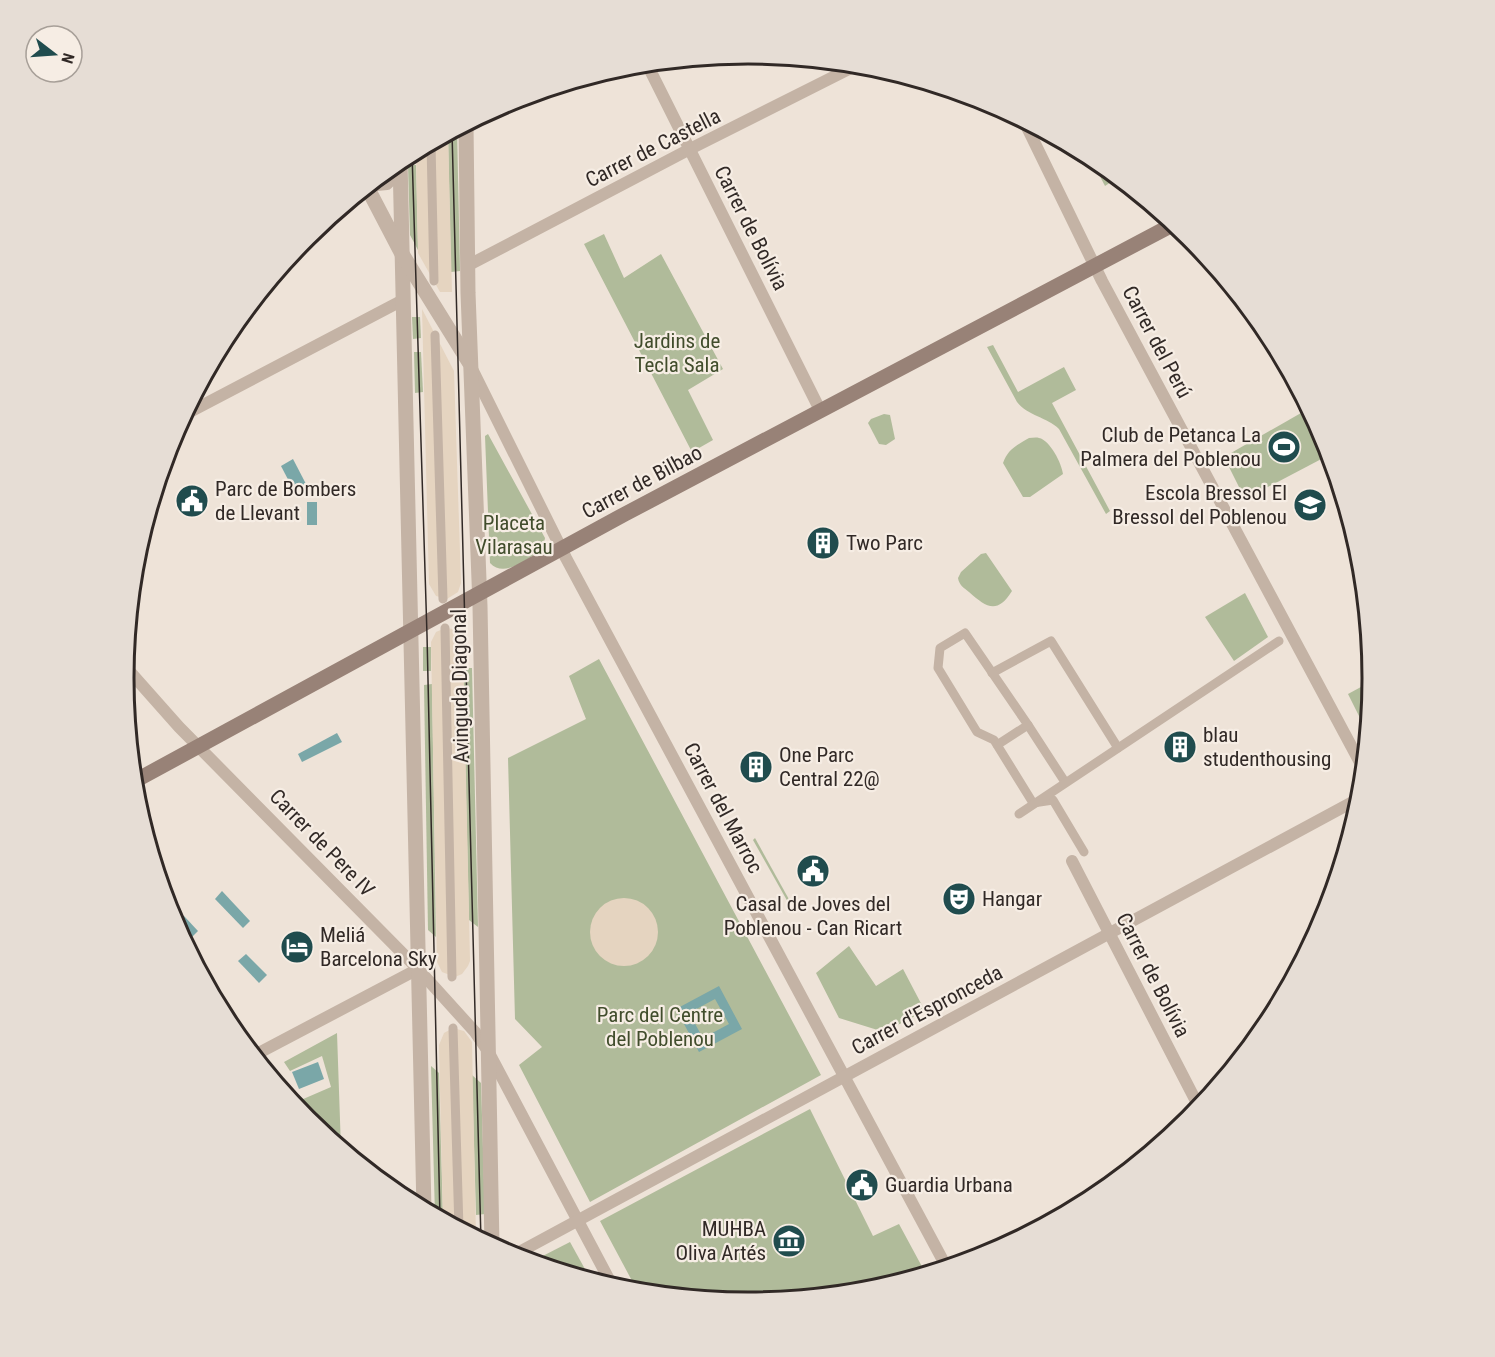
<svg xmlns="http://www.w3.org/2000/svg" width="1495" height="1357" font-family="'Roboto Condensed',sans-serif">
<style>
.green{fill:#b0bb9a}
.plaza{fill:#e5d4c0}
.water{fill:#7aa7a8;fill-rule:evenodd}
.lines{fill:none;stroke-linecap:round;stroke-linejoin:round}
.pedestrian{stroke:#c4b3a5;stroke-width:9}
.minor{stroke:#c4b3a5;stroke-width:12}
.tertiary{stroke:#c4b3a5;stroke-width:15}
.secondary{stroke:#988277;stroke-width:15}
.tram{stroke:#312926;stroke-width:1.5}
.labels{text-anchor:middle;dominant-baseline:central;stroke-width:4.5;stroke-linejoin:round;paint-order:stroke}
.street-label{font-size:21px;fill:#312926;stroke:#f6ede4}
.park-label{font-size:21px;fill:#414d2c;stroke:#f6ede4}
.poi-label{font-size:21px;fill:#312926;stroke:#f6ede4;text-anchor:start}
.rim{fill:none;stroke:#312926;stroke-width:3}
</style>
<rect width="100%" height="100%" fill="#eee3d8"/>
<!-- green -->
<g class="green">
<path d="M457 129 460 271 451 272 448 134Z"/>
<path d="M1090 157 1117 178 1105 186Z"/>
<path d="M408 165H416L418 250 410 235Z"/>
<path d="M604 234 624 278 661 254 723 369 688 390 713 440 692 452 584 244Z"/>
<path d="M412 317H420L421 338 413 339Z"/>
<path d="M993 345 1018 392 1064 367 1076 390 1052 403 1110 511 1106 514 1059 429C1047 417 1028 416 1017 402L987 347Z"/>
<path d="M414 352H421L423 392 415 393Z"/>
<path d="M1308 409 1325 440 1329 455 1245 499 1224 457Z"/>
<path d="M884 414 890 415 895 439 886 445 879 444 868 423 871 419Z"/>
<path d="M488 434 545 538 543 548 539 552C525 560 504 578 490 563L485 436Z"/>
<path d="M1029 438C1032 438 1036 437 1039 438 1050 440 1062 464 1063 474L1030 497H1023L1003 463C1008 449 1017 445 1029 438Z"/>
<path d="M986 553 1012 591C997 615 986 607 969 592 964 588 959 585 958 578L961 572 981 554Z"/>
<path d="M1245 593 1268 637 1234 661 1205 617Z"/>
<rect x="423" y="647" width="8" height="24"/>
<path d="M599 659 821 1075 590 1202 519 1065 542 1047 515 1019 508 758 586 719 569 676Z"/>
<path d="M463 668H472L478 927 469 920Z"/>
<path d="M1372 681 1367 732 1348 694Z"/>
<path d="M432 684 436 937 428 930 424 685Z"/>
<path d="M755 838 791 903 789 904 753 840Z"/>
<path d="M849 946 876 986 903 969 925 1011 884 1032 839 1018 816 973Z"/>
<path d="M337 1033 341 1149 306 1120 294 1103 331 1087 322 1056 290 1071 284 1062Z"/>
<path d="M431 1066 439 1073 443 1220 435 1216Z"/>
<path d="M472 1075 481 1083 485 1214 476 1215Z"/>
<path d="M810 1109 873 1236 899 1224 926 1274 869 1291 747 1303 638 1292 600 1221Z"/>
<path d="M570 1242 591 1280 531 1262Z"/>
</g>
<!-- plaza -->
<g class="plaza">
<path d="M448 134 452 292H440L418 253 416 151Z"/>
<path d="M422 309 454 371 461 583 458 592 447 599 436 596 429 584Z"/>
<path d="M445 628 453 629 458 633 463 645 470 961 468 966 462 974 455 977 442 972 437 962 431 642 436 632Z"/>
<circle cx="624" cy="932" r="34"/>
<path d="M453 1028 464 1031 472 1042 476 1238 443 1220 439 1045 444 1033Z"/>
</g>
<!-- water -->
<g class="water">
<path d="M293 459 306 484 294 491 281 466Z"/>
<rect x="307" y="502" width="10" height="23"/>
<path d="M337 733 342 742 302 762 298 754Z"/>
<path d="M222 891 250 921 243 928 215 899Z"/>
<path d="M184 916 198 931 191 938 179 921Z"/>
<path d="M246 954 267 975 259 983 238 961Z"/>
<path d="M719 986 742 1029 699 1052 676 1009ZM715 999 729 1024 703 1038 689 1013Z"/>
<path d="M318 1062 324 1079 299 1089 292 1072Z"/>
</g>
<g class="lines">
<!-- pedestrian -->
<g class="pedestrian">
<path d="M431 143 434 281"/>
<path d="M435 335 443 599"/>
<path d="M445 628 452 977"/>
<path d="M992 673 1051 641 1118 748"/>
<path d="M1028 725 1065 782"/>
<path d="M997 745 1028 725 965 633 940 648 938 668 977 732 994 740 1033 803 1053 800 1084 852"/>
<path d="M1019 814 1279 641"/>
<path d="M453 1028 459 1229"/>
</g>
<!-- minor -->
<g class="minor">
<path d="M647 64 820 410"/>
<path d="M1024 121 1102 281 1363 768"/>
<path d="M466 126 515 100"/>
<path d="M367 186 387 184 400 171"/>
<path d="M467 266 690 149 857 65"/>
<path d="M472 369 566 558 947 1268"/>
<path d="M184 415 403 300"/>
<path d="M124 665 179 727 418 969 475 1032 488 1051 613 1287"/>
<path d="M1072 861 1199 1107"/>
<path d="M253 1056 418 969"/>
<path d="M512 1256 1360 798"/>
</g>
<!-- tertiary -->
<g class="tertiary">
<path d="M466 124 468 293 480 606 492 1247"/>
<path d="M400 160 424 1210"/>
<path d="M367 187 402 254 469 362"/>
</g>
<!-- secondary -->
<path class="secondary" d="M133 782 625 514 1174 224"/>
<!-- tram -->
<g class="tram">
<path d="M452 132 481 1241"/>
<path d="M412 153 427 635 440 1219"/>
</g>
</g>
<!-- icons -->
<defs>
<symbol id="stadium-disc" viewBox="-11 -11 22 22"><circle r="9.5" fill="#204c4e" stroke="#f6ede4"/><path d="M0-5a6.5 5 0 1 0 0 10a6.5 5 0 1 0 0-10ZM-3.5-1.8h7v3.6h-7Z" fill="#fff"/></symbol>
<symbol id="civic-disc" viewBox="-11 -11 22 22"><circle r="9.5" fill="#204c4e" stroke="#f6ede4"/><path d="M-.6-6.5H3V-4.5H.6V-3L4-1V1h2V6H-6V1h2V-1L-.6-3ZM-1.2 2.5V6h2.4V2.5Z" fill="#fff"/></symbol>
<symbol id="school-disc" viewBox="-11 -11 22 22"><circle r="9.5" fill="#204c4e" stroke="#f6ede4"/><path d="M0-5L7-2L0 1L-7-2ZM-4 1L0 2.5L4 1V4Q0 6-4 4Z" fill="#fff"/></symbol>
<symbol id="building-disc" viewBox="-11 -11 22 22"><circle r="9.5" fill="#204c4e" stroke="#f6ede4"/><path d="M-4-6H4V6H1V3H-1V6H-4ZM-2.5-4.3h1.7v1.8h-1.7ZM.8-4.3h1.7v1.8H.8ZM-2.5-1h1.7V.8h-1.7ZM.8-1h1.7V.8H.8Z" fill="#fff"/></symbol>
<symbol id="theatre-disc" viewBox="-11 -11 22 22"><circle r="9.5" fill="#204c4e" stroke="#f6ede4"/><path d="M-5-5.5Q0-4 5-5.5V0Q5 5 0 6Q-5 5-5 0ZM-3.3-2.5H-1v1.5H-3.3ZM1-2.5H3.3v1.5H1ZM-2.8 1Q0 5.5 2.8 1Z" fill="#fff"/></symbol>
<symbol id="hotel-disc" viewBox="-11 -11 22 22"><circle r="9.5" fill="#204c4e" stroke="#f6ede4"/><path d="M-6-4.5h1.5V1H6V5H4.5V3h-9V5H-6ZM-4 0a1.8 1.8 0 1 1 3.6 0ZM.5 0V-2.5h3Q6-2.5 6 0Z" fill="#fff"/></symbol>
<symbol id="museum-disc" viewBox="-11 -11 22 22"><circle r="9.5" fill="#204c4e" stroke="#f6ede4"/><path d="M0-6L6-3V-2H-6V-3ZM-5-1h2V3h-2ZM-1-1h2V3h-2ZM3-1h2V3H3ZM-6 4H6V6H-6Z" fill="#fff"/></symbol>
</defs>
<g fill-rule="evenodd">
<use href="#stadium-disc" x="1265" y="428" width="38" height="38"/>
<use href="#civic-disc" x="173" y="482" width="38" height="38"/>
<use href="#school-disc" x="1291" y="486" width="38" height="38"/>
<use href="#building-disc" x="804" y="524" width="38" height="38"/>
<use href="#building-disc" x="1161" y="728" width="38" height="38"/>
<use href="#building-disc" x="737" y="748" width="38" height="38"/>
<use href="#civic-disc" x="794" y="852" width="38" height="38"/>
<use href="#theatre-disc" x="940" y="880" width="38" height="38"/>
<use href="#hotel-disc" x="278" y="928" width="38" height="38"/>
<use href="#civic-disc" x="843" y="1166" width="38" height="38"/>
<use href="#museum-disc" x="770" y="1222" width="38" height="38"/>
</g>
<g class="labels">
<!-- street labels -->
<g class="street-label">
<text transform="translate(653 148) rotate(-27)">Carrer de Castella</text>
<text transform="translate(751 228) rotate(63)">Carrer de Bolívia</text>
<text transform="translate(1157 342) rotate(62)">Carrer del Perú</text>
<text transform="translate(642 482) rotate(-28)">Carrer de Bilbao</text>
<text transform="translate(460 686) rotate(-91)">Avinguda Diagonal</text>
<text transform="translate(723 808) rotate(62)">Carrer del Marroc</text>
<text transform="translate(322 843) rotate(46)">Carrer de Pere IV</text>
<text transform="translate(1153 975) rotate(63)">Carrer de Bolívia</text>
<text transform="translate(927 1010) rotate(-28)">Carrer d'Espronceda</text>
</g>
<!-- park labels -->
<g class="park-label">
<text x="677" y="341">Jardins de<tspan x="677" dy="24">Tecla Sala</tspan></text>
<text x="514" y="523">Placeta<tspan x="514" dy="24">Vilarasau</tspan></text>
<text x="660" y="1015">Parc del Centre<tspan x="660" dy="24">del Poblenou</tspan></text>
</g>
<!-- poi labels -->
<g class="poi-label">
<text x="1261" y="435" text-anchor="end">Club de Petanca La<tspan x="1261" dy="24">Palmera del Poblenou</tspan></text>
<text x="215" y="489">Parc de Bombers<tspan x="215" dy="24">de Llevant</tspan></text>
<text x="1287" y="493" text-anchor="end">Escola Bressol El<tspan x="1287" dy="24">Bressol del Poblenou</tspan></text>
<text x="846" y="543">Two Parc</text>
<text x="1203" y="735">blau<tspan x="1203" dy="24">studenthousing</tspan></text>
<text x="779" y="755">One Parc<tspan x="779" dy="24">Central 22@</tspan></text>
<text x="982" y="899">Hangar</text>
<text x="813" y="904" text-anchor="middle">Casal de Joves del<tspan x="813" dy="24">Poblenou - Can Ricart</tspan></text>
<text x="320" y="935">Meliá<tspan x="320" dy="24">Barcelona Sky</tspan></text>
<text x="885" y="1185">Guardia Urbana</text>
<text x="766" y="1229" text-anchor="end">MUHBA<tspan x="766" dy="24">Oliva Artés</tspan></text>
</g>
</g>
<!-- crop -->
<path d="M0 0H1495V1357H0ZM134 678a614 614 0 1 1 1228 0a614 614 0 1 1-1228 0Z" fill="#e6ddd5" fill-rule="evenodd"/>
<path class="rim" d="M134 678a614 614 0 1 1 1228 0a614 614 0 1 1-1228 0Z"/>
<!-- north arrow -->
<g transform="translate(54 54) rotate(107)"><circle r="28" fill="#f6ede4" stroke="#a79f98" stroke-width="1.5"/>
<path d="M0-4.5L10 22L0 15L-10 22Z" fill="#204c4e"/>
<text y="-9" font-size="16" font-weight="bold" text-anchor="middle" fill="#312926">N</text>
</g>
</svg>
